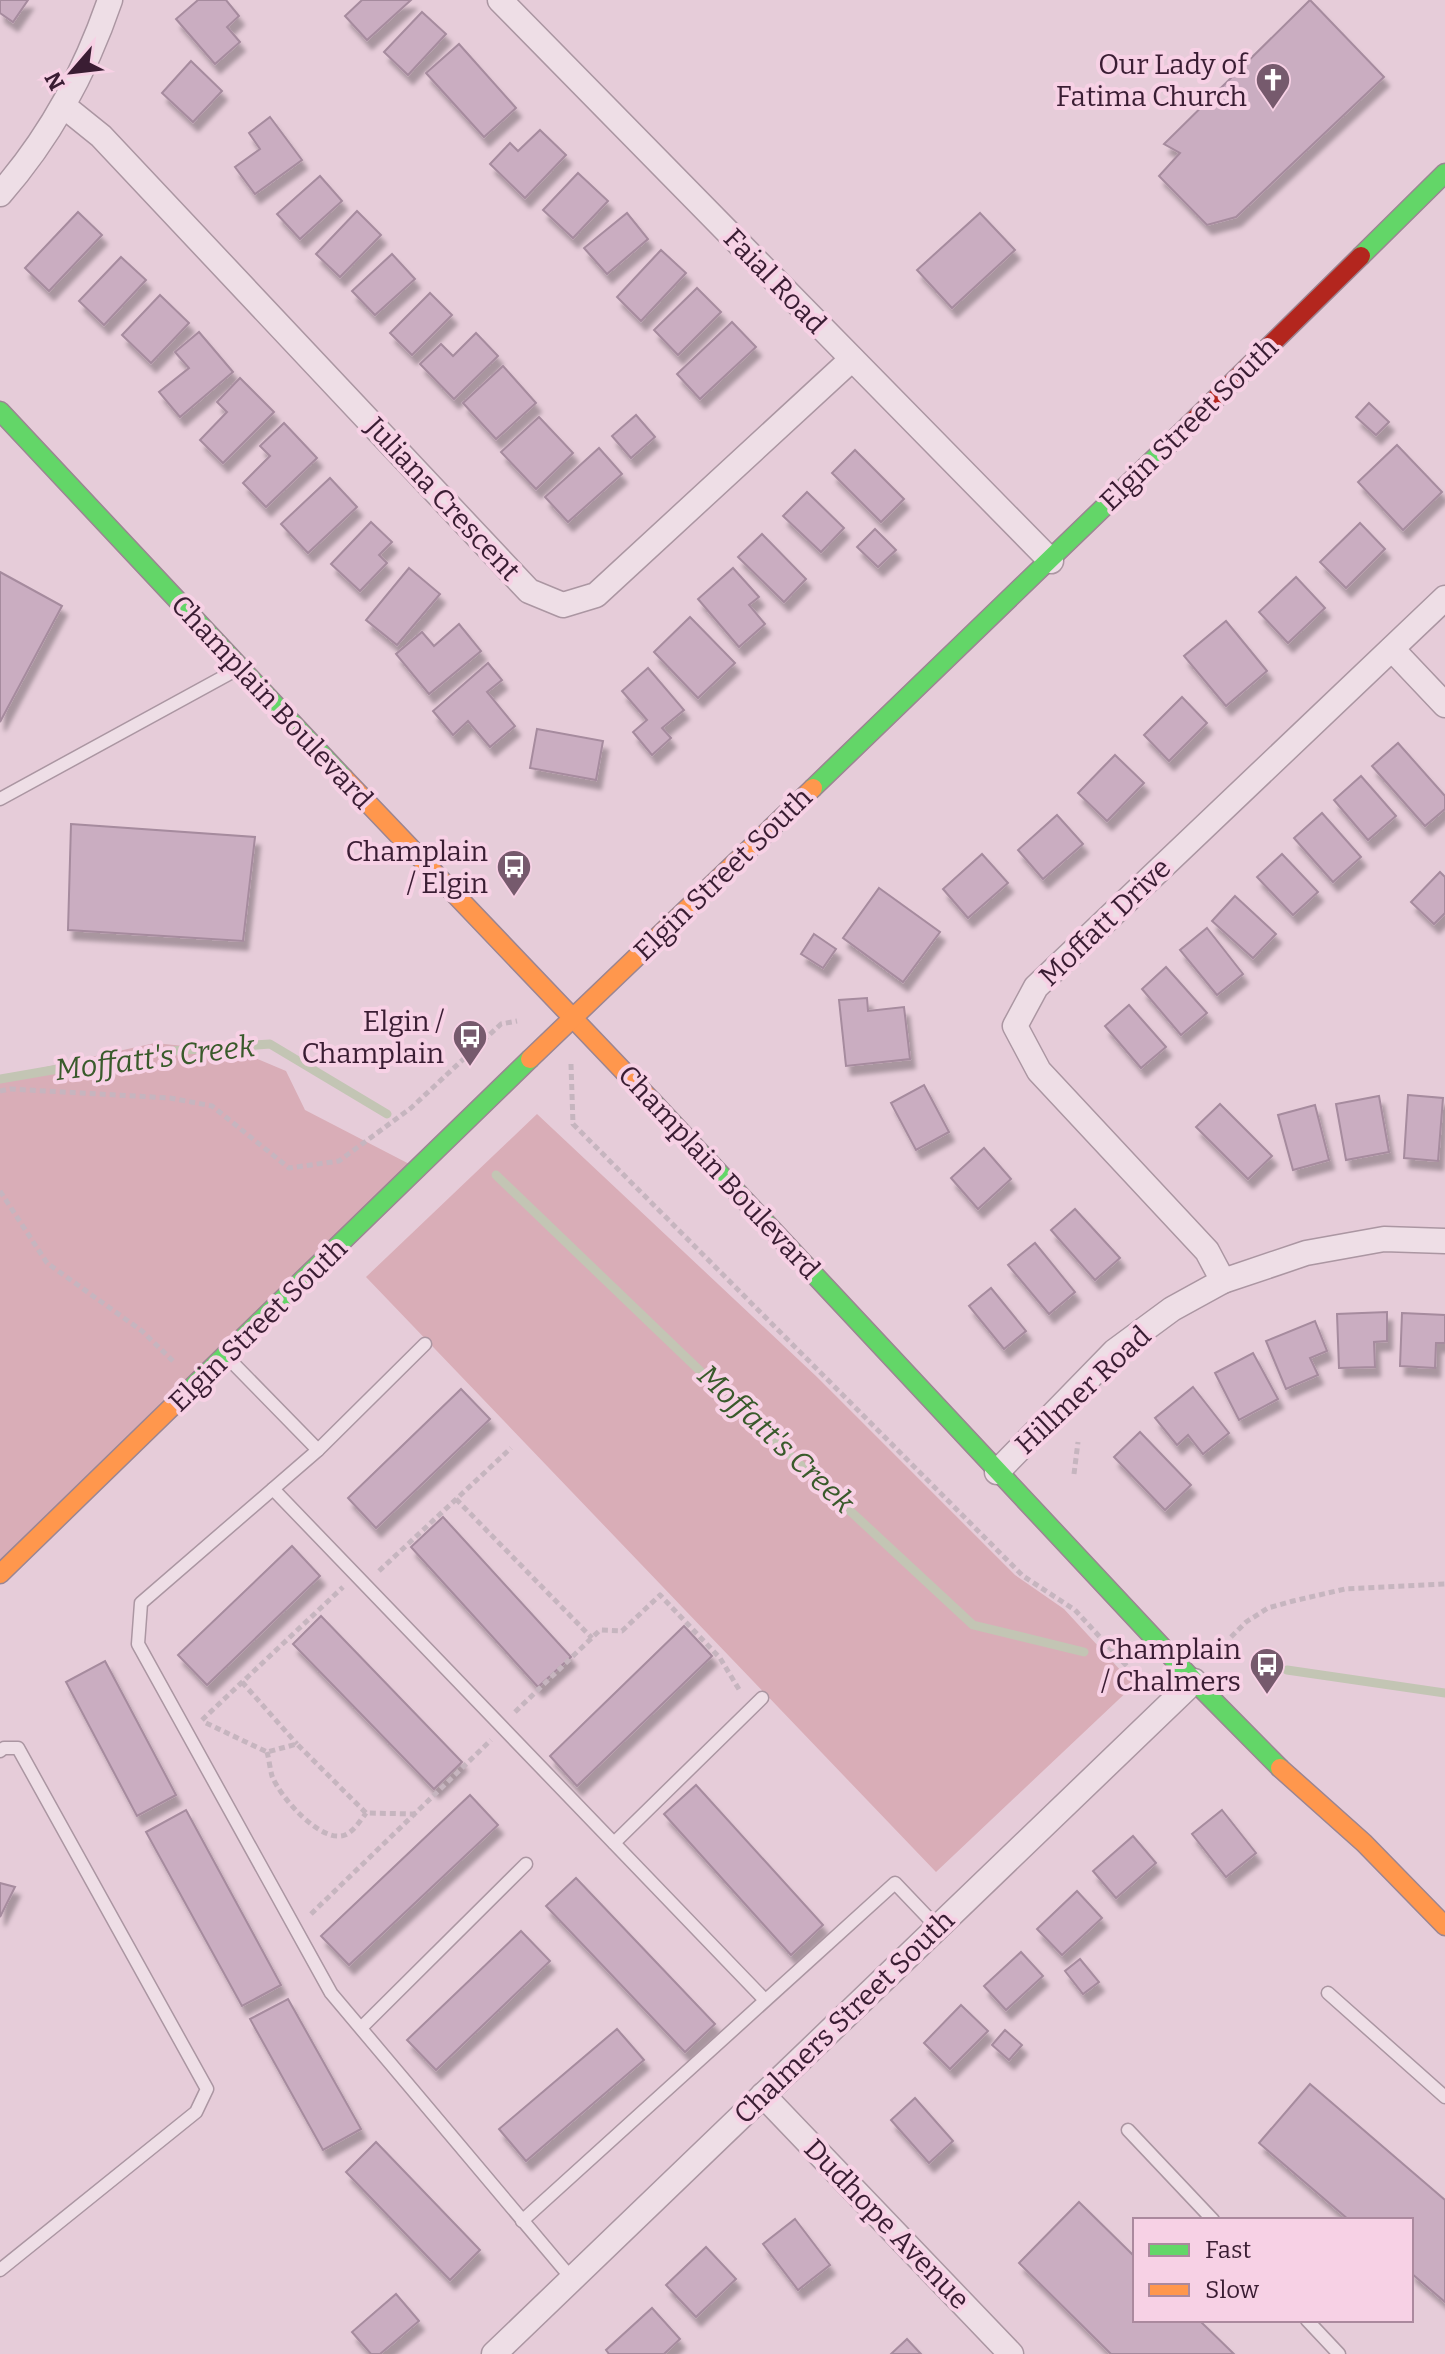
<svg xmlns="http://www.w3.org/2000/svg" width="1445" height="2354" font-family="Bitter,serif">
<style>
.green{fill:#d9adb7}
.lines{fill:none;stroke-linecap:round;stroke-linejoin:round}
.stream{stroke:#c3c5b4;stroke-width:9}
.building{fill:#caadc1;stroke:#a68b9e;stroke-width:2;filter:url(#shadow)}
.lane-casing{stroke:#ab96a2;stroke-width:15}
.street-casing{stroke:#ab96a2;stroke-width:27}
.fast-casing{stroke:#9b8592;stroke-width:21}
.slow-casing{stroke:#9b8592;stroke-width:21}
.jam-casing{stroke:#9b8592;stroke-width:21}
.path{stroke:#c6b5bf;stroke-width:5;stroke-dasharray:6 4;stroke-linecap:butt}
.lane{stroke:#eedee6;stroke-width:12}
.street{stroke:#eedee6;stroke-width:24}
.fast{stroke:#63d668;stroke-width:18}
.slow{stroke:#ff974d;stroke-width:18}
.jam{stroke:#b3261e;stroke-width:18}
.labels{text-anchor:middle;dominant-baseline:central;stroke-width:8;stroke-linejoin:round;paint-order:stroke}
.poi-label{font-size:28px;fill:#3a1d33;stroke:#f7d1e5;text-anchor:end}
.street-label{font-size:28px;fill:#3a1d33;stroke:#f7d1e5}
.water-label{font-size:30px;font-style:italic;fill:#395a2b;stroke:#f7d1e5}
</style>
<defs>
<filter id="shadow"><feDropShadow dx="5" dy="9" stdDeviation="2" flood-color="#0004"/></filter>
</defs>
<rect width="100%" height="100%" fill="#e6ccd9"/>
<!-- green -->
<g class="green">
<path d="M155 1043 241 1052 286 1071 305 1110 417 1168 0 1571V1077Z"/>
<path d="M537 1114 817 1377 1015 1575 1064 1609 1134 1685 936 1872 366 1277Z"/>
</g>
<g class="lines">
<!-- stream -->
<g class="stream">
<path d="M0 1079 157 1052 270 1044 387 1114"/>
<path d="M496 1175 722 1392 973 1625 1084 1652"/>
<path d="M1287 1670 1445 1693"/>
</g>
</g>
<!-- building -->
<g class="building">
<path d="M0 0H28L13 22 0 13Z"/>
<path d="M198 0H226L239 16 227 27 240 42 215 64 176 19Z"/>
<path d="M362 0H411L367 40 345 16Z"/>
<path d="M1310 0 1384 77 1236 217 1207 225 1159 176 1180 153 1164 144Z"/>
<path d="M422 12 446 34 408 75 384 52Z"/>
<path d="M459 44 516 108 484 137 426 73Z"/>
<path d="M191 61 222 91 193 122 162 93Z"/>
<path d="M270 117 302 160 255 194 235 167 260 149 249 133Z"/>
<path d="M540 130 566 155 525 198 490 164 510 143 518 151Z"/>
<path d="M578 173 608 201 573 238 543 210Z"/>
<path d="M320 176 342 201 300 239 277 214Z"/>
<path d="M357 211 381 235 340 277 316 254Z"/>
<path d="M78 212 102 235 49 291 25 268Z"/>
<path d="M627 213 648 239 607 274 584 248Z"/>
<path d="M980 213 1015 250 952 308 917 270Z"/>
<path d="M661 250 686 273 641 321 617 297Z"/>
<path d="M392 254 415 279 375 315 352 291Z"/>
<path d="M121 257 146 280 104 325 79 301Z"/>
<path d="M697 288 721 312 678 355 654 330Z"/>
<path d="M430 293 452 315 412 355 390 333Z"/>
<path d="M160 295 189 323 151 363 122 335Z"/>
<path d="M732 322 756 347 700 399 677 374Z"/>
<path d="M199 332 233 372 180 417 159 392 189 368 175 352Z"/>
<path d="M476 333 498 356 454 399 420 364 441 344 453 356Z"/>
<path d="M503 366 536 403 496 439 463 403Z"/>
<path d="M240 378 274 412 223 463 200 440 227 412 217 402Z"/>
<path d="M1369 403 1389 422 1376 435 1356 417Z"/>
<path d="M636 415 655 437 631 458 612 436Z"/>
<path d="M539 417 573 453 536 489 501 452Z"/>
<path d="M284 423 317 458 266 507 243 483 270 456 260 446Z"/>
<path d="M1397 445 1442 492 1403 530 1358 482Z"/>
<path d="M599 448 622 474 568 522 545 497Z"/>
<path d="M855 450 904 499 881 522 832 473Z"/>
<path d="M330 478 357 507 308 553 281 524Z"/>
<path d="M807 492 844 528 821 552 783 516Z"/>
<path d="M371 522 392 542 379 555 387 563 360 591 331 564Z"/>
<path d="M1360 523 1385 549 1346 588 1320 562Z"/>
<path d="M875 529 896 550 878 567 857 547Z"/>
<path d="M762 534 806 579 784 602 738 557Z"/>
<path d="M409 568 440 594 397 645 366 620Z"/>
<path d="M733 568 759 597 749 605 765 624 739 647 698 599Z"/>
<path d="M0 572 62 606 0 722Z"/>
<path d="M1296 577 1325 608 1288 643 1259 612Z"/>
<path d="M690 617 735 663 698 698 654 652Z"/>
<path d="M1226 621 1267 671 1226 706 1184 656Z"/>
<path d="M459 624 481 651 429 694 396 654 422 632 434 646Z"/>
<path d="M488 663 502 680 487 692 515 726 490 747 468 721 453 735 433 711Z"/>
<path d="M648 668 684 710 662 728 671 738 652 755 633 732 647 720 622 691Z"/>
<path d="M1182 697 1207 723 1169 761 1144 735Z"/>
<path d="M537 729 603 741 596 780 530 768Z"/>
<path d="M1398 743 1445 796V809L1425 826 1372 766Z"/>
<path d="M1115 755 1144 783 1107 821 1078 793Z"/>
<path d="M1361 776 1396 816 1368 840 1334 800Z"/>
<path d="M1322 813 1361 857 1333 882 1294 838Z"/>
<path d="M1057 815 1083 844 1043 879 1018 850Z"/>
<path d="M71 824 255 837 243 941 68 930Z"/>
<path d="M982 854 1008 883 968 918 943 889Z"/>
<path d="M1282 854 1318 892 1293 915 1257 877Z"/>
<path d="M1440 872 1445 877V913L1434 924 1411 902Z"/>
<path d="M879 888 940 932 903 982 843 938Z"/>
<path d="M1235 896 1276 934 1253 958 1212 921Z"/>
<path d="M1207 928 1243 974 1217 995 1180 950Z"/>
<path d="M814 934 836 949 823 968 801 954Z"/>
<path d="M1166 967 1207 1013 1181 1035 1142 989Z"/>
<path d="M867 998 868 1011 904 1007 910 1059 846 1066 839 1000Z"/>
<path d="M1129 1005 1166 1047 1141 1068 1105 1026Z"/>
<path d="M924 1085 949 1132 916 1150 891 1103Z"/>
<path d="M1408 1095 1443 1098 1438 1161 1404 1158Z"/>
<path d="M1379 1096 1389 1152 1346 1160 1336 1104Z"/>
<path d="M1220 1104 1272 1156 1248 1179 1196 1127Z"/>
<path d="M1315 1105 1329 1160 1293 1170 1278 1115Z"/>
<path d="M984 1148 1011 1179 978 1209 951 1178Z"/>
<path d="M1075 1209 1120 1258 1095 1280 1051 1230Z"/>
<path d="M1035 1243 1075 1292 1049 1314 1008 1265Z"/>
<path d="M991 1288 1026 1331 1004 1349 969 1306Z"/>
<path d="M1387 1312V1341L1374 1342 1375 1367 1339 1368 1337 1314Z"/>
<path d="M1402 1313 1445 1315V1343H1436L1435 1368 1400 1366Z"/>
<path d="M1315 1321 1327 1351 1310 1358 1318 1375 1286 1389 1266 1341Z"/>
<path d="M1253 1353 1278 1399 1239 1420 1215 1373Z"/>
<path d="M1193 1387 1229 1433 1203 1454 1188 1435 1177 1445 1155 1418Z"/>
<path d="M461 1389 490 1419 376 1528 348 1498Z"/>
<path d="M1140 1432 1191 1485 1165 1510 1114 1457Z"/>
<path d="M443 1517 571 1657 538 1687 411 1547Z"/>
<path d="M292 1546 320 1576 207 1685 178 1655Z"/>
<path d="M321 1616 462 1762 434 1789 293 1644Z"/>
<path d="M684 1626 712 1656 577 1786 550 1756Z"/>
<path d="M105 1661 176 1795 137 1816 66 1682Z"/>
<path d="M696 1785 823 1925 791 1955 664 1814Z"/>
<path d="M470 1795 498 1825 349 1965 321 1936Z"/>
<path d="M186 1810 281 1985 242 2006 146 1832Z"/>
<path d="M1222 1810 1256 1853 1226 1877 1192 1834Z"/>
<path d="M1133 1836 1156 1863 1116 1898 1093 1871Z"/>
<path d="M576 1878 715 2024 685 2052 546 1906Z"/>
<path d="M0 1883 15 1887 0 1917Z"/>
<path d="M1077 1891 1102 1918 1062 1955 1037 1929Z"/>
<path d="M521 1931 550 1961 436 2070 407 2040Z"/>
<path d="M1021 1952 1043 1976 1006 2010 984 1986Z"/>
<path d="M1080 1959 1099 1982 1083 1994 1065 1971Z"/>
<path d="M288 1999 361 2129 323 2150 250 2019Z"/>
<path d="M961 2005 988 2031 950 2069 924 2043Z"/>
<path d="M617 2029 644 2060 526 2161 499 2129Z"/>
<path d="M1005 2030 1022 2045 1009 2060 992 2045Z"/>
<path d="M1310 2084 1445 2200V2302L1411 2273V2220H1349L1259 2143Z"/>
<path d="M915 2098 953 2141 929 2163 891 2120Z"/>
<path d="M376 2142 480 2250 450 2280 346 2172Z"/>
<path d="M1079 2202 1135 2257V2320H1199L1234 2354H1111L1019 2263Z"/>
<path d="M795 2219 830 2265 798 2290 763 2244Z"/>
<path d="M706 2247 736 2279 696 2317 666 2285Z"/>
<path d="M396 2294 419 2321 380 2354H371L352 2332Z"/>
<path d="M652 2308 680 2339 664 2354H609L606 2350Z"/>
<path d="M907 2339 921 2354H891Z"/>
</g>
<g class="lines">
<defs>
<g id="lane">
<path d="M0 799 236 670"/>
<path d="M228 1358 318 1450 141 1603 138 1644 331 1993 572 2279"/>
<path d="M318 1450 425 1344"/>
<path d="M273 1489 765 2000"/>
<path d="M0 1751 4 1748H18L207 2089 196 2112 0 2270"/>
<path d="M614 1843 762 1698"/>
<path d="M1328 1993 1445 2097"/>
<path d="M362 2027 526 1864"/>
<path d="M1128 2130 1213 2220"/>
<path d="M522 2221 895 1883 937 1927"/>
<path d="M1307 2320 1339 2354"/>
</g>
<g id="street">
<path d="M500 0 1051 561"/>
<path d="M65 107 101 136 529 591 563 605 596 595 852 359"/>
<path d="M0 194C51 136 85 73 110 0"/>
<path d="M1392 649 1445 705"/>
<path d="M1223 1281 1207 1251 1039 1071 1015 1026 1036 987 1445 598"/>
<path d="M997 1472 1115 1351 1172 1309 1223 1281 1306 1253 1384 1239 1445 1241"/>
<path d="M763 2095 1011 2354"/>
<path d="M494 2354 1194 1681"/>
</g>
<g id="fast">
<path d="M1361 256 1445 173"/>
<path d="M0 411 344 778"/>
<path d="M813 788 1189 425"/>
<path d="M652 1101 1194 1681 1280 1768"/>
<path d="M183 1396 530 1059"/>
</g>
<g id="slow">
<path d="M344 778 652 1101"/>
<path d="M530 1059 813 788"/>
<path d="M0 1574 183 1396"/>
<path d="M1280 1768 1364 1843 1445 1926"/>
</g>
<path id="jam" d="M1189 425 1361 256"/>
</defs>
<!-- lane casing -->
<use href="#lane" class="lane-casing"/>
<!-- street casing -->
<use href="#street" class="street-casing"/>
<!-- fast casing -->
<use href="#fast" class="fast-casing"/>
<!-- slow casing -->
<use href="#slow" class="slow-casing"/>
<!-- jam casing -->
<use href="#jam" class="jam-casing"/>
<!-- path -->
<g class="path">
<path d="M571 1064 573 1124 1023 1576 1075 1610 1148 1689"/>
<path d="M0 1091 10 1089 170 1098 212 1106 289 1168 339 1161 411 1108 501 1024 517 1021"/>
<path d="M0 1191 47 1263 142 1331 174 1362"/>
<path d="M1074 1474 1078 1442"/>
<path d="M456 1499 592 1638"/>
<path d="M379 1571 511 1448"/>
<path d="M1231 1637 1246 1622 1268 1608 1293 1601 1345 1589 1445 1584"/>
<path d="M242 1682 297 1744"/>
<path d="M515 1712 600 1630 622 1631 660 1595 720 1658 740 1691"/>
<path d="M202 1720 343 1587"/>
<path d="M206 1723 267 1752 297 1744 366 1813 416 1814"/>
<path d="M267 1752C269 1759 270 1769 272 1776 280 1797 321 1844 345 1835 353 1832 361 1820 366 1813"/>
<path d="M311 1914 491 1740"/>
</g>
<!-- lane -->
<use href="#lane" class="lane"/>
<!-- street -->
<use href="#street" class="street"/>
<!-- fast -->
<use href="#fast" class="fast"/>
<!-- slow -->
<use href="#slow" class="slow"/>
<!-- jam -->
<use href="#jam" class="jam"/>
</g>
<!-- icons -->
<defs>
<symbol id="church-pin" viewBox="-11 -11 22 30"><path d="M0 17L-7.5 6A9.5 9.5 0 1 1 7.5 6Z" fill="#765a6d" stroke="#f7d1e5"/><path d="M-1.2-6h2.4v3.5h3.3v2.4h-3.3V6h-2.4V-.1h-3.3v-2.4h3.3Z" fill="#fff"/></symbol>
<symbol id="bus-pin" viewBox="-11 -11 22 30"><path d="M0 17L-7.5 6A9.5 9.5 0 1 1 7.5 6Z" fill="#765a6d" stroke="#f7d1e5"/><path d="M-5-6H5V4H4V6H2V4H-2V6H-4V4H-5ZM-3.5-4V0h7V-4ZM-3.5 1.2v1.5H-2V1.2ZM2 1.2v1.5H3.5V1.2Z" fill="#fff"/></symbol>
</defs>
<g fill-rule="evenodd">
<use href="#church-pin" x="1253" y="60" width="40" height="54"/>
<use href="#bus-pin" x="494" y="847" width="40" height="54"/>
<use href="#bus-pin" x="450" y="1017" width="40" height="54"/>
<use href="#bus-pin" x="1247" y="1645" width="40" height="54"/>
</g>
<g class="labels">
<!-- poi labels -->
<g class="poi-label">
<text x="1247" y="64">Our Lady of<tspan x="1247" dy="32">Fatima Church</tspan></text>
<text x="488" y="851">Champlain<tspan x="488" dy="32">/ Elgin</tspan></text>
<text x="444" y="1021">Elgin /<tspan x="444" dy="32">Champlain</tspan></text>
<text x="1241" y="1649">Champlain<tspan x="1241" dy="32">/ Chalmers</tspan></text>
</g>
<!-- street labels -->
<g class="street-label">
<text transform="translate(775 281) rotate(46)">Faial Road</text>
<text transform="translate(1189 424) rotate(-44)">Elgin Street South</text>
<text transform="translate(443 499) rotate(47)">Juliana Crescent</text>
<text transform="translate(272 702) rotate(47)">Champlain Boulevard</text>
<text transform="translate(723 874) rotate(-44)">Elgin Street South</text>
<text transform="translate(1105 922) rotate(-44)">Moffatt Drive</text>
<text transform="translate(719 1172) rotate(47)">Champlain Boulevard</text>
<text transform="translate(258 1325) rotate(-44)">Elgin Street South</text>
<text transform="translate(1083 1390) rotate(-43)">Hillmer Road</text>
<text transform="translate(844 2017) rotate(-44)">Chalmers Street South</text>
<text transform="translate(887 2224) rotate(46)">Dudhope Avenue</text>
</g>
<!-- water labels -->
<g class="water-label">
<text transform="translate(155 1058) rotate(-7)">Moffatt's Creek</text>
<text transform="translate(776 1439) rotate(43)">Moffatt's Creek</text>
</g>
</g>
<!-- legend -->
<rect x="1133" y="2218" width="280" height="104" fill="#f7d1e5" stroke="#ab899e" stroke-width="2"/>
<rect x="1149" y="2244" width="40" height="12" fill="#63d668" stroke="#ab899e" stroke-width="2"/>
<text x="1205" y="2258" font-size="24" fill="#3a1d33">Fast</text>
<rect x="1149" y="2284" width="40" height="12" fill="#ff974d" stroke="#ab899e" stroke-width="2"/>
<text x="1205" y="2298" font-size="24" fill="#3a1d33">Slow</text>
<!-- north arrow -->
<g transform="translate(72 72) rotate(242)" stroke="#f7d1e5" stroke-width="6" paint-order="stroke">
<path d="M0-6L14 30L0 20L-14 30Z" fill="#3a1d33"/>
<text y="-12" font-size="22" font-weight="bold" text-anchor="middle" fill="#3a1d33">N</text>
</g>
</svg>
